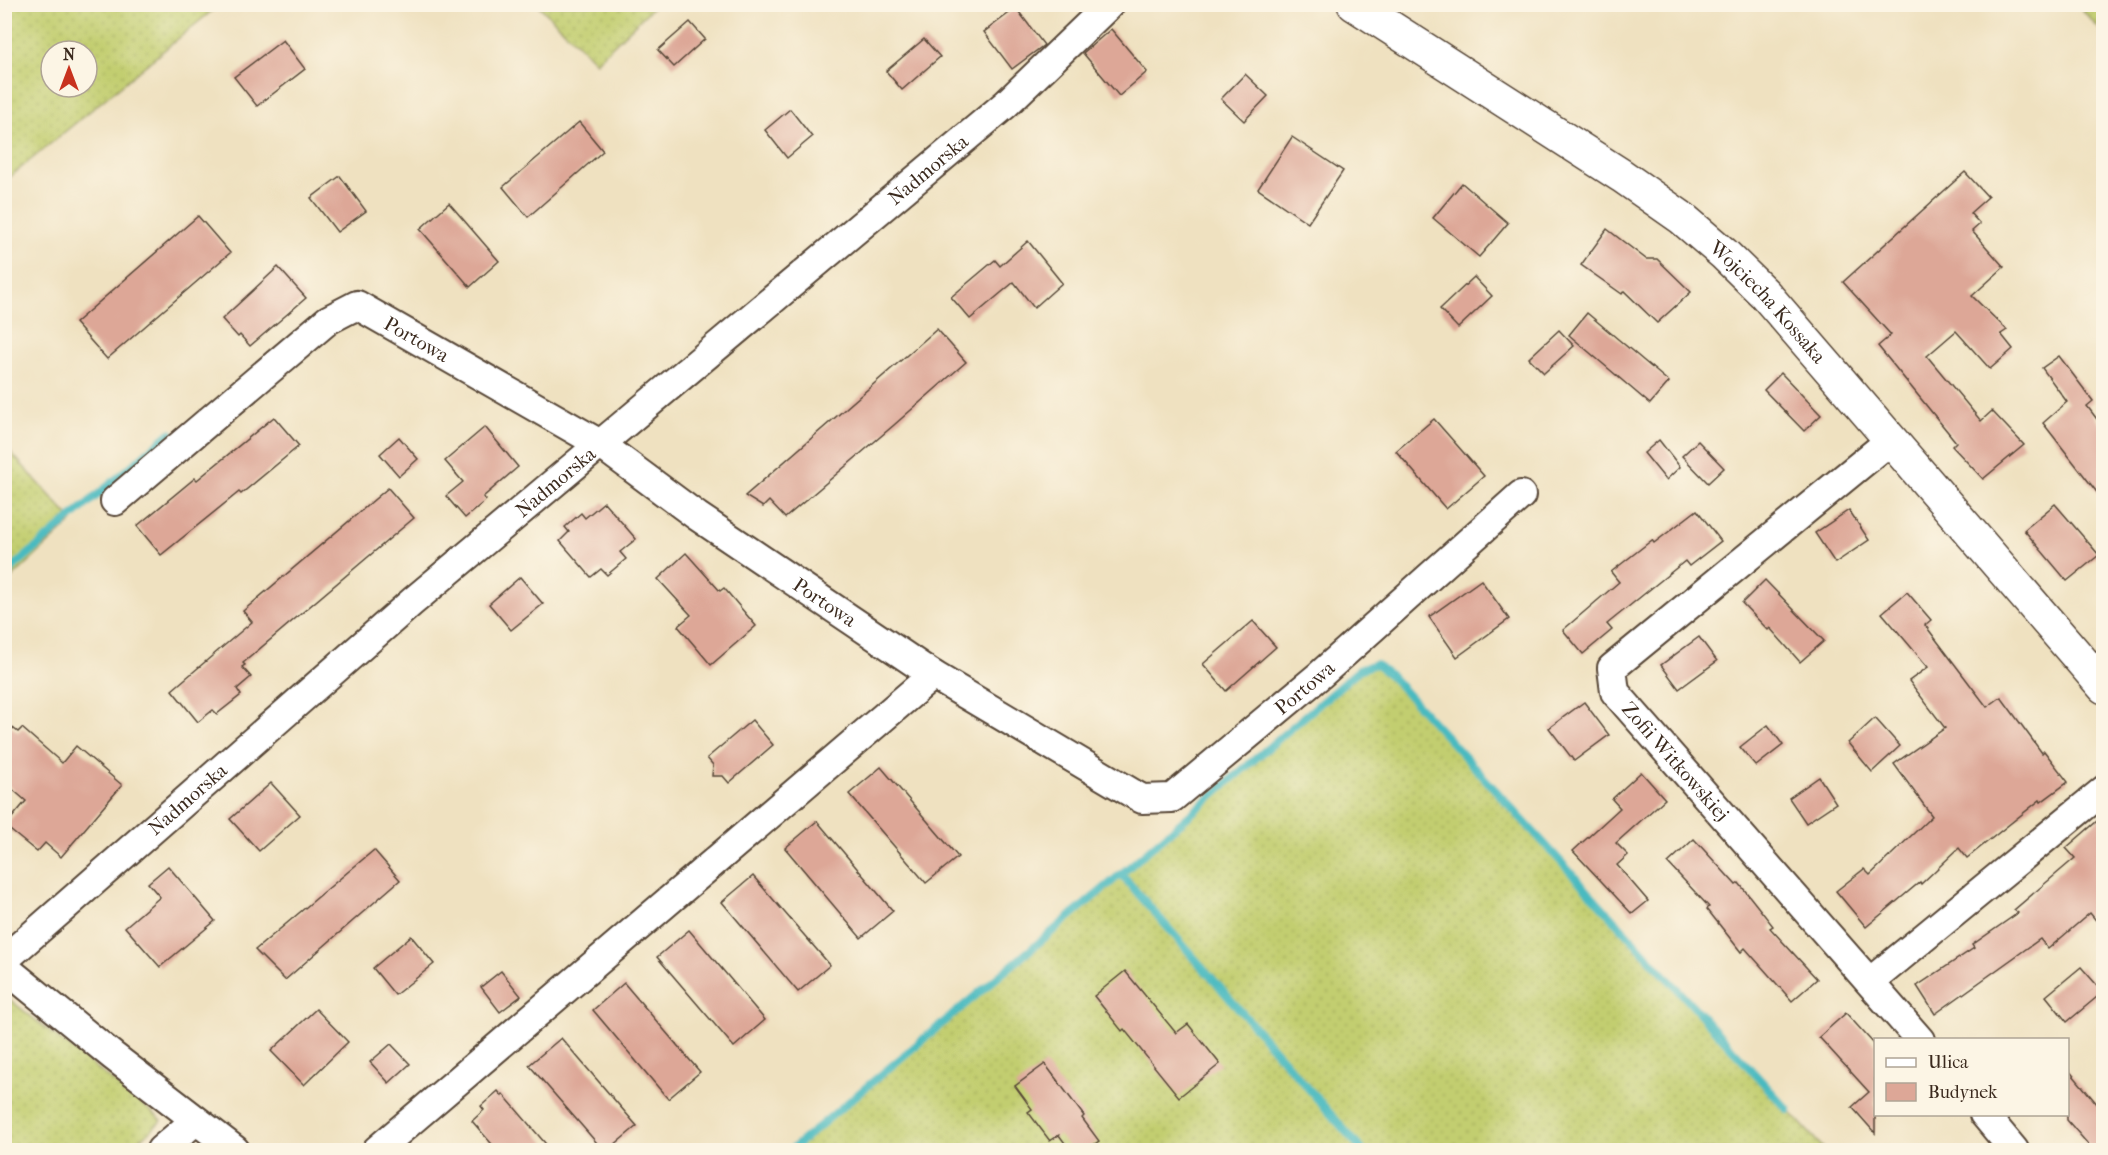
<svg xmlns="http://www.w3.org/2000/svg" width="2108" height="1155" font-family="'IM FELL French Canon',serif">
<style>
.grass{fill:url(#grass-dots);stroke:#7e7c47;stroke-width:1.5;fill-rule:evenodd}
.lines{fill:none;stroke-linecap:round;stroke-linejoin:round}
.stream{stroke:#4abac0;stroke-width:8}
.building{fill:#dda797}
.minor-casing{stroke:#564536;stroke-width:32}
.secondary-casing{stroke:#564536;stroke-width:36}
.minor{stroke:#fff;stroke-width:28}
.secondary{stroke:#fff;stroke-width:33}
.labels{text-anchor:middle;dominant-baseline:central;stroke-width:5;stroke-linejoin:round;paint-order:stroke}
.street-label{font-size:20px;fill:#3b2a1e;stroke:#fcf5e5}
</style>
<defs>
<pattern id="grass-dots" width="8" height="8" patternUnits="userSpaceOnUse" patternTransform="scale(1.5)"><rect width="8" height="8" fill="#c2ce70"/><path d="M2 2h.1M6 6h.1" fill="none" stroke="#a8b161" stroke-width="1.8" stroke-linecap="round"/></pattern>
</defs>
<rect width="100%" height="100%" fill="#fcf5e5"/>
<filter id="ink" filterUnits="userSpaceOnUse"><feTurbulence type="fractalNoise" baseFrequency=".0167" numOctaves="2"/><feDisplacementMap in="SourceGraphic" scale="12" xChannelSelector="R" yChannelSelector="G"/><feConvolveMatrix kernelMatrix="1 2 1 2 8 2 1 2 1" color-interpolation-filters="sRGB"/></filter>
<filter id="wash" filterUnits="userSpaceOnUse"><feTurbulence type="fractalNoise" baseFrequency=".008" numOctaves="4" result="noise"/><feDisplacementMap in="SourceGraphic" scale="24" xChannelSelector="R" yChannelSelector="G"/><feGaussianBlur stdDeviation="1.35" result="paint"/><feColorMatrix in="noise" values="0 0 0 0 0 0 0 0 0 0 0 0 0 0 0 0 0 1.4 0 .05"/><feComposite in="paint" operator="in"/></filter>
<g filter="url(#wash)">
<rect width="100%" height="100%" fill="#efe1c0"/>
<!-- grass -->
<g class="grass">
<path d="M5 4H219V5L5 181ZM51 51H87V87H51Z"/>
<path d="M538 5H537H655L596 62Z"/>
<path d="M2078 5H2103V33L2102 32Z"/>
<path d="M5 446 73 521 5 584Z"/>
<path d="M1375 664 1390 675 1825 1150H791L1121 874 1359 670Z"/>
<path d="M4 996H5L162 1120 130 1150H5Z"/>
</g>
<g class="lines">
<!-- stream -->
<g class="stream">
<path d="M4 575 170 433"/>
<path d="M1121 874 1362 1150"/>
<path d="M791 1150 1121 874 1359 670 1375 664 1390 675 1788 1110"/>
</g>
</g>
<g id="blocks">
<!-- building -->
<g class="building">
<path d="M1016 8 1044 45 1012 69 984 32Z"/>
<path d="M690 22 705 39 674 67 658 50Z"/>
<path d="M1111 29 1147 72 1119 96 1083 53Z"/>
<path d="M924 39 940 57 902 90 886 71Z"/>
<path d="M283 40 305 69 257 106 234 77Z"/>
<path d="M1245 74 1268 96 1244 121 1221 99Z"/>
<path d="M790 109 812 137 787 158 765 130Z"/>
<path d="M579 122 603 151 528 217 503 187Z"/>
<path d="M1292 137 1343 171 1308 223 1258 189Z"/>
<path d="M1965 172 1988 197 1970 213 1980 224 1972 231 2004 267 1972 296 2007 330 2001 334 2013 349 1990 369 1956 331 1927 356 1981 421 1992 411 2024 445 1983 479 1952 446 1956 442 1878 346 1891 335 1843 282Z"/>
<path d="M340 176 366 211 337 232 311 198Z"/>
<path d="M1462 183 1508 223 1479 257 1433 218Z"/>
<path d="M449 203 499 261 470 287 420 229Z"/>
<path d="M198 216 230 253 107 359 75 323Z"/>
<path d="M1607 229 1646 259H1657L1691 292 1657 323 1624 291 1622 294 1581 265Z"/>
<path d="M1028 241 1062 283 1034 308 1014 282 970 319 951 297 995 260 1000 266Z"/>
<path d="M278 267 306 298 250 346 240 335 238 337 222 319Z"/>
<path d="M1474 277 1492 296 1458 328 1440 309Z"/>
<path d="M1587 313 1669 382 1650 404 1569 335Z"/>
<path d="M937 329 966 362 894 425 785 518 769 501 763 507 745 496Z"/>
<path d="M1559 330 1574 346 1544 373 1529 358Z"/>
<path d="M2059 356 2093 401 2087 406 2103 427V500L2043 423 2067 402 2042 368Z"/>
<path d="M1781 373 1821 415 1804 431 1764 390Z"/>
<path d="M274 417 299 446 241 494 239 492 161 555 137 526 195 478 197 480Z"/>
<path d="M1434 419 1484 476 1446 509 1396 451Z"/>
<path d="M485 427 518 467 483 497 486 500 465 518 446 496 463 482 445 461Z"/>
<path d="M399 437 418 459 399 476 380 454Z"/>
<path d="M1659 440 1680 467 1666 480 1644 453Z"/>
<path d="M1698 441 1724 468 1708 483 1682 456Z"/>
<path d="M388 488 414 518 243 663 245 665 242 667 251 677 237 689 241 695 217 714 213 710 198 722 172 690 252 622 243 611Z"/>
<path d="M604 502 636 539 620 552 626 559 607 575 601 569 591 577 560 541 569 532 565 527 581 513 585 518Z"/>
<path d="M2055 504 2099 555 2067 581 2024 530Z"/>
<path d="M1697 510 1721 541 1689 566 1685 561 1607 624 1612 630 1583 654 1563 630 1619 582 1611 572 1652 540 1654 543Z"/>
<path d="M1849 510 1869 540 1835 563 1815 533Z"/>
<path d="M686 553 720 591 724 588 756 626 711 665 678 626 691 615 658 579Z"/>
<path d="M520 577 543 604 511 630 489 604Z"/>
<path d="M1481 580 1509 619 1457 657 1429 617Z"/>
<path d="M1765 580 1824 641 1800 662 1770 628 1768 630 1742 603Z"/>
<path d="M1907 592 1931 620 1925 625 1987 707 2001 697 2042 753 2044 751 2068 782 2041 802 2040 800 1967 858 1959 848 1921 884 1920 882 1866 927 1836 891 1864 869 1870 875 1932 816 1894 764 1945 728 1909 681 1928 667 1882 613Z"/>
<path d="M1253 621 1276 647 1226 691 1203 664Z"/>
<path d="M1699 637 1717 661 1679 689 1661 665Z"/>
<path d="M1584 702 1609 735 1574 761 1549 728Z"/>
<path d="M1875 718 1900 746 1872 772 1848 743Z"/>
<path d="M752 720 773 745 729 783 723 776H712L713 765 707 758Z"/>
<path d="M4 721 18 732 22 728 62 763 76 746 122 785 61 857 45 843 37 852 5 826 26 801 4 782Z"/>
<path d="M1768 725 1783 745 1756 766 1740 747Z"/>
<path d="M881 767 958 857 926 883 849 794Z"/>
<path d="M1641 772 1665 799 1616 843 1628 855 1617 865 1648 901 1632 914 1573 851 1620 808 1612 799Z"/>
<path d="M1819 777 1836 803 1806 823 1789 798Z"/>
<path d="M271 783 300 815 259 851 230 819Z"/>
<path d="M2103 816V929L2090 913 2048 949 2040 939 1935 1014 1917 986 1974 948 1972 945 2018 913 2014 910 2075 858 2066 848Z"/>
<path d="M817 821 893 911 861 938 785 848Z"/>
<path d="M1694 839 1736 885 1739 883 1773 926 1770 928 1817 979 1792 1001 1745 948 1741 952 1707 909 1709 907 1668 863Z"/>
<path d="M374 850 400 880 285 980 255 950Z"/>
<path d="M168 866 215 921 160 967 125 927 160 897 148 883Z"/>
<path d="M753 876 830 965 798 992 722 902Z"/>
<path d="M689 930 765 1020 734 1047 657 957Z"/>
<path d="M411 936 434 964 395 995 373 968Z"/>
<path d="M2081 967 2103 992 2067 1022 2046 996Z"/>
<path d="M501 971 521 996 500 1012 481 987Z"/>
<path d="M1125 971 1176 1033 1188 1024 1220 1064 1179 1097 1124 1029 1122 1031 1094 996Z"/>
<path d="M624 983 700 1072 668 1099 593 1010Z"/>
<path d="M316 1009 348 1042 304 1085 271 1051Z"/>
<path d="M1846 1013 1875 1045V1133L1852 1107 1869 1092 1819 1037Z"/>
<path d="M561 1038 637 1126 608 1150H603L529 1065Z"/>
<path d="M391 1044 410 1064 389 1083 370 1062Z"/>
<path d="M1045 1064 1084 1116 1082 1118 1099 1141 1086 1150H1070L1059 1135 1050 1141 1028 1112 1032 1109 1015 1086Z"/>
<path d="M2067 1068 2103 1111V1150H2093L2067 1120Z"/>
<path d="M498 1091 502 1096 503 1094 551 1150H497L472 1121 484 1110 481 1106Z"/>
</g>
</g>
</g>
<g filter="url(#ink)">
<use href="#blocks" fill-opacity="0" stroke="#564536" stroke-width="1.5"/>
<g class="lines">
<defs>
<g id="minor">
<path id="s1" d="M1892 439 1612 668 1615 692 1920 1040"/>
<path id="s2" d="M115 501 328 320 357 305 600 444 697 516 933 675 1142 799 1172 798 1320 675 1521 495"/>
<path id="s3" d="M4 960 412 602 1006 104 1110 4"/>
<path d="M4 967 113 1056 235 1150"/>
<path d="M1871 981 2104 790"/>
<path d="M1984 1114 2014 1150"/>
<path d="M161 1150 195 1121"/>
<path d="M377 1150 933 675"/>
</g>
<g id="secondary">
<path id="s4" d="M1354 4 1622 176 1682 218 1724 254 1765 294 2104 687"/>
</g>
</defs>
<!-- minor casing -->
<use href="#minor" class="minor-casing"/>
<!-- secondary casing -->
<use href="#secondary" class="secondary-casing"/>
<!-- minor -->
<use href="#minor" class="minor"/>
<!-- secondary -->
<use href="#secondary" class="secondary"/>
</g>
</g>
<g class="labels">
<!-- street labels -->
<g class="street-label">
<text stroke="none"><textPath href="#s3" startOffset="1216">Nadmorska</textPath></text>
<text stroke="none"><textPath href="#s4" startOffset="512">Wojciecha Kossaka</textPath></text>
<text stroke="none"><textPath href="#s2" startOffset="381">Portowa</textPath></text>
<text stroke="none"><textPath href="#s3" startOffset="730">Nadmorska</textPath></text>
<text stroke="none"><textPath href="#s2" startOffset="867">Portowa</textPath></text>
<text stroke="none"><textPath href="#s2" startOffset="1443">Portowa</textPath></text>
<text stroke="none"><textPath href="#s1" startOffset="478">Zofii Witkowskiej</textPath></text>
<text stroke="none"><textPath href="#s3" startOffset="244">Nadmorska</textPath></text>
</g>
</g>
<!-- margin -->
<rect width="2108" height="1155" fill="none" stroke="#fcf5e5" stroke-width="24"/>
<!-- legend -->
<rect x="1874" y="1038" width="195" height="78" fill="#fcf5e5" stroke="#afa495" stroke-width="1.5"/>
<rect x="1886" y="1058" width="30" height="9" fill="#ffffff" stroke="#afa495" stroke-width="1.5"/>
<text x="1928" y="1068" font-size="18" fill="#3b2a1e">Ulica</text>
<rect x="1886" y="1083" width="30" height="18" fill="#dda797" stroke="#afa495" stroke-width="1.5"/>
<text x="1928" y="1098" font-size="18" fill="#3b2a1e">Budynek</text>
<!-- north arrow -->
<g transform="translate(69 69)"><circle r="28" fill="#fcf5e5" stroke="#afa495" stroke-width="1.5"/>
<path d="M0-4.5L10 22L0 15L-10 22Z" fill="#c8321e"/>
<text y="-9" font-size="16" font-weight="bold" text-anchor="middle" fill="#3b2a1e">N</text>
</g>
</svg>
